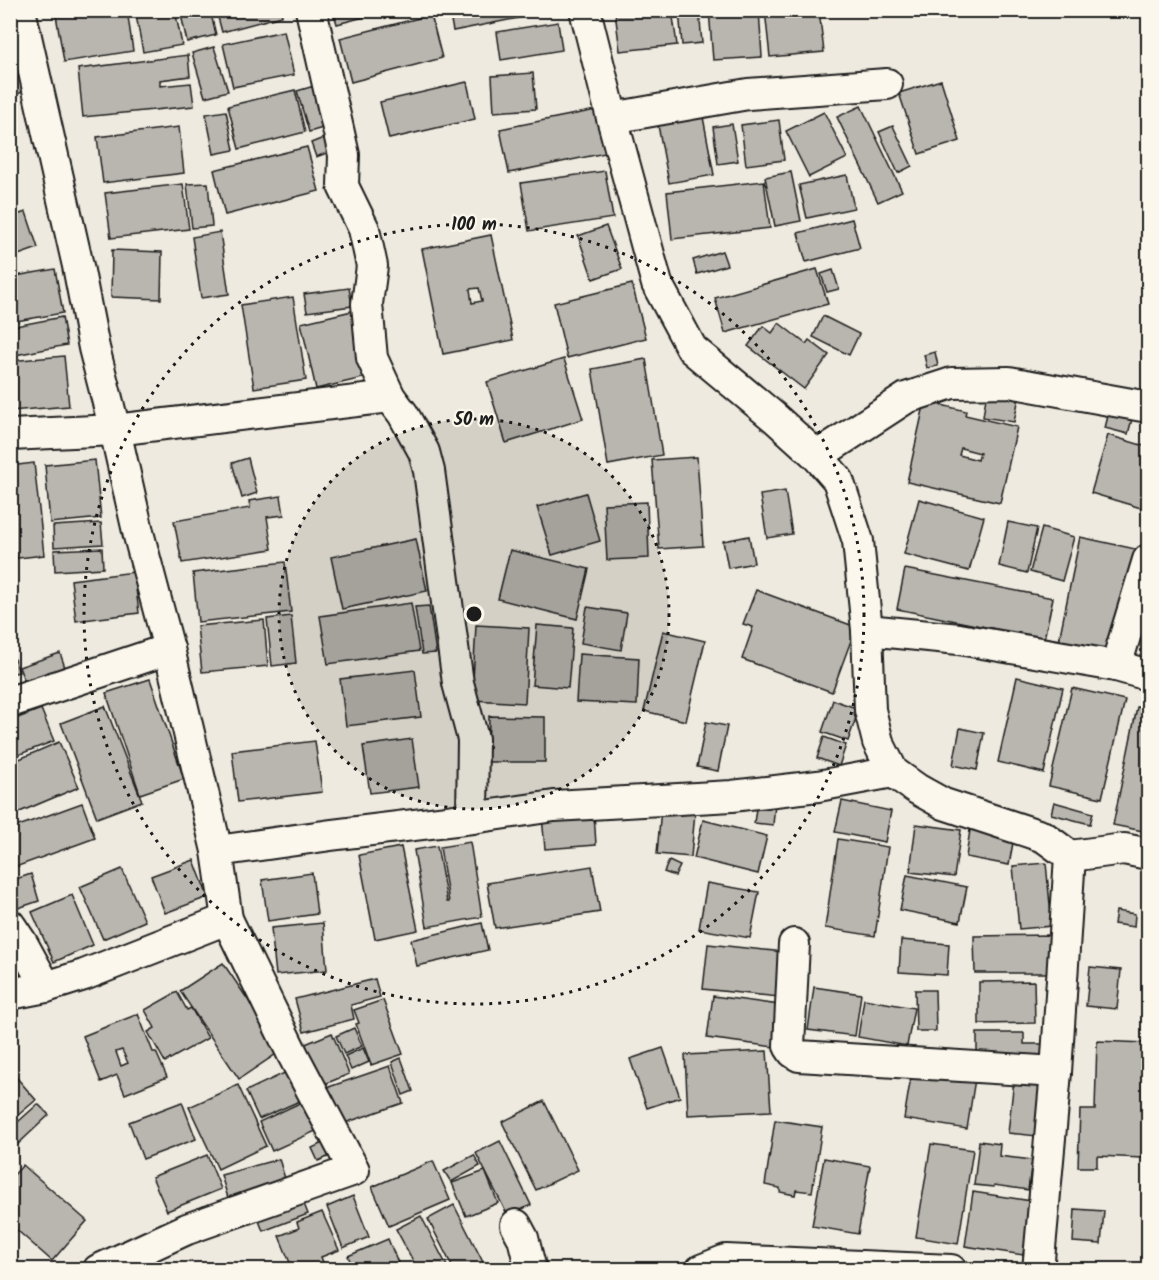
<svg xmlns="http://www.w3.org/2000/svg" width="1159" height="1280" font-family="Kalam,sans-serif">
<style>
.building{fill:#b9b6af;stroke:#1c1c1c;stroke-width:1.5;fill-rule:evenodd}
.lines{fill:none;stroke-linecap:round;stroke-linejoin:round}
.minor-casing{stroke:#1c1c1c;stroke-width:34}
.minor{stroke:#fbf7ec;stroke-width:30}
.ring{fill:none;stroke:#1c1c1c;stroke-width:3;stroke-dasharray:3 6}
.centre{fill:#1c1c1c;stroke:#fbf7ec;stroke-width:3}
.ring-label{font-size:18px;text-anchor:middle;font-weight:bold;fill:#1c1c1c;stroke:#fbf7ec;stroke-width:4.5;stroke-linejoin:round;paint-order:stroke}
</style>
<rect width="100%" height="100%" fill="#eeeadf"/>
<filter id="ink" filterUnits="userSpaceOnUse"><feTurbulence type="fractalNoise" baseFrequency=".0167" numOctaves="2"/><feDisplacementMap in="SourceGraphic" scale="12" xChannelSelector="R" yChannelSelector="G"/><feConvolveMatrix kernelMatrix="1 2 1 2 8 2 1 2 1" color-interpolation-filters="sRGB"/></filter>
<g filter="url(#ink)">
<!-- building -->
<g class="building">
<path d="M84 10H127L133 51 64 62 56 15Z"/>
<path d="M135 10H175L182 45 143 52Z"/>
<path d="M180 10H210L216 35 187 42Z"/>
<path d="M216 10H281L282 16 222 32Z"/>
<path d="M333 10H391L337 24Z"/>
<path d="M449 10H548L549 12 453 31Z"/>
<path d="M627 10H672L677 45 620 51 615 12Z"/>
<path d="M679 10H699L702 43 682 45Z"/>
<path d="M709 10H759L762 57 713 60Z"/>
<path d="M765 10H819L824 52 770 57Z"/>
<path d="M431 15 442 58 351 82 340 38Z"/>
<path d="M558 22 562 50 501 60 497 32Z"/>
<path d="M284 31 294 75 233 87 223 44Z"/>
<path d="M214 47 228 91 205 97 192 53Z"/>
<path d="M13 48 26 91 10 96V49Z"/>
<path d="M188 55 190 76 160 80V86L191 83 194 106 83 117 78 69Z"/>
<path d="M533 73 536 109 494 112 492 76Z"/>
<path d="M941 80 960 141 919 154 899 93Z"/>
<path d="M467 82 475 119 389 139 380 102Z"/>
<path d="M321 84 333 125 309 132 297 91Z"/>
<path d="M295 90 305 132 239 149 228 106Z"/>
<path d="M861 106 902 191 878 202 837 117Z"/>
<path d="M596 110 605 153 509 173 500 129Z"/>
<path d="M226 111 234 150 214 154 206 114Z"/>
<path d="M824 112 847 158 809 177 786 131Z"/>
<path d="M703 117 714 175 669 183 658 125Z"/>
<path d="M779 120 784 160 746 165 741 125Z"/>
<path d="M732 124 738 161 718 164 713 127Z"/>
<path d="M893 126 912 166 898 173 879 132Z"/>
<path d="M179 127 184 173 103 183 97 137Z"/>
<path d="M326 137 332 151 316 157 311 143Z"/>
<path d="M307 147 319 191 225 215 214 170Z"/>
<path d="M605 171 613 218 529 231 521 183Z"/>
<path d="M791 172 801 221 775 226 765 177Z"/>
<path d="M847 175 854 208 807 218 799 185Z"/>
<path d="M764 181 770 228 672 239 667 192Z"/>
<path d="M208 183 212 226 192 228 187 184Z"/>
<path d="M183 184 189 229 111 238 105 193Z"/>
<path d="M26 212 38 248 10 258V217Z"/>
<path d="M852 219 860 248 806 262 798 233Z"/>
<path d="M606 226 622 269 593 279 578 236Z"/>
<path d="M220 232 229 294 201 298 192 237Z"/>
<path d="M491 235 513 340 443 354 422 249ZM479 288 482 301 472 303 470 289Z"/>
<path d="M112 250 162 252 161 299 111 297Z"/>
<path d="M722 251 727 265 697 274 693 260Z"/>
<path d="M55 269 63 313 10 322V277Z"/>
<path d="M817 269 828 304 725 333 715 298Z"/>
<path d="M833 270 839 289 827 292 821 274Z"/>
<path d="M632 284 646 338 567 358 554 303Z"/>
<path d="M349 288 352 306 307 312 304 294Z"/>
<path d="M293 297 306 380 254 388 241 305Z"/>
<path d="M352 311 367 377 316 389 301 323Z"/>
<path d="M823 316 859 334 849 355 813 337Z"/>
<path d="M62 317 67 345 10 356V327Z"/>
<path d="M779 323 806 344 809 340 829 355 804 389 748 346 763 326 772 333Z"/>
<path d="M935 352 938 366 927 368 924 355Z"/>
<path d="M64 356 69 406 10 411V361Z"/>
<path d="M564 359 583 419 506 443 487 382Z"/>
<path d="M646 359 662 455 608 465 592 369Z"/>
<path d="M987 391 1019 397 1014 422 983 417Z"/>
<path d="M925 401 966 411 965 415 1017 427 1000 503 907 482ZM961 448 980 453 978 460 959 455Z"/>
<path d="M1109 412 1132 419 1128 434 1105 428Z"/>
<path d="M1108 435 1148 447V483L1141 508 1091 493Z"/>
<path d="M697 457 703 546 659 549 652 460Z"/>
<path d="M248 458 257 493 242 498 232 463Z"/>
<path d="M95 460 101 518 50 523 45 465Z"/>
<path d="M34 463 44 555 10 559V466Z"/>
<path d="M785 491 792 534 767 538 760 495Z"/>
<path d="M586 493 600 541 552 555 537 507Z"/>
<path d="M281 496 284 515 267 517 272 549 182 563 174 521 250 508 249 501Z"/>
<path d="M919 499 984 517 969 571 904 554Z"/>
<path d="M647 502 649 558 607 560 604 504Z"/>
<path d="M1008 522 1037 528 1027 573 999 566Z"/>
<path d="M101 523 103 544 54 547 53 526Z"/>
<path d="M1042 528 1074 537 1062 581 1030 572Z"/>
<path d="M749 536 754 563 728 568 723 541Z"/>
<path d="M1080 537 1140 550 1118 653 1059 640Z"/>
<path d="M416 539 427 591 342 609 331 557Z"/>
<path d="M102 548 103 568 55 571 54 550Z"/>
<path d="M510 550 589 569 577 619 498 599Z"/>
<path d="M285 562 291 612 198 622 193 573Z"/>
<path d="M905 569 1053 598 1044 639 897 609Z"/>
<path d="M134 572 139 613 76 621 71 580Z"/>
<path d="M756 590 856 627 832 692 742 659 753 627 743 624Z"/>
<path d="M411 603 419 651 328 664 320 616Z"/>
<path d="M429 606 436 653 422 654 415 607Z"/>
<path d="M587 607 627 613 621 650 581 643Z"/>
<path d="M291 616 296 663 272 666 267 619Z"/>
<path d="M264 620 268 666 202 672 197 626Z"/>
<path d="M476 625 529 628 525 703 472 700Z"/>
<path d="M537 625 573 628 568 688 532 685Z"/>
<path d="M663 631 705 641 686 721 644 711Z"/>
<path d="M10 647 19 672 10 674Z"/>
<path d="M60 653 67 673 27 688 19 667Z"/>
<path d="M579 654 639 658 637 705 576 702Z"/>
<path d="M415 670 421 717 346 726 340 679Z"/>
<path d="M1017 677 1063 688 1044 773 998 762Z"/>
<path d="M150 679 184 779 140 794 106 693Z"/>
<path d="M1072 688 1125 700 1102 798 1049 786Z"/>
<path d="M833 700 859 709 848 741 822 732Z"/>
<path d="M105 706 142 801 97 818 61 723Z"/>
<path d="M1137 707 1148 709V832L1113 825Z"/>
<path d="M41 709 54 741 10 758V721Z"/>
<path d="M489 716 545 717V762H488Z"/>
<path d="M706 722 727 726 718 771 697 767Z"/>
<path d="M960 728 984 733 977 770 953 765Z"/>
<path d="M824 737 846 745 839 766 817 758Z"/>
<path d="M412 739 419 787 370 793 363 746Z"/>
<path d="M315 741 322 792 238 802 232 751Z"/>
<path d="M59 742 79 787 10 816V763Z"/>
<path d="M757 801 775 804 773 825 754 823Z"/>
<path d="M842 801 891 811 885 842 835 832Z"/>
<path d="M1054 802 1093 813 1090 824 1051 814Z"/>
<path d="M82 803 95 838 10 869V829Z"/>
<path d="M661 808 695 812 691 857 657 854Z"/>
<path d="M594 813 596 845 545 849 542 817Z"/>
<path d="M703 820 767 836 758 874 694 858Z"/>
<path d="M916 824 961 830 954 877 910 872Z"/>
<path d="M970 830 1014 837 1009 865 966 857Z"/>
<path d="M838 839 888 847 875 936 825 928Z"/>
<path d="M470 842 482 917 427 927 414 850 437 846 447 902H449L440 847Z"/>
<path d="M401 847 418 930 375 939 359 855Z"/>
<path d="M194 860 208 897 165 913 151 876Z"/>
<path d="M669 861 680 866 675 876 664 872Z"/>
<path d="M1046 863 1052 926 1019 929 1013 866Z"/>
<path d="M592 866 600 912 495 928 487 883Z"/>
<path d="M122 869 145 921 103 939 80 887Z"/>
<path d="M312 873 317 914 268 921 262 880Z"/>
<path d="M31 874 39 901 15 909 10 896V881Z"/>
<path d="M907 875 967 887 960 922 900 910Z"/>
<path d="M707 883 759 892 750 938 699 929Z"/>
<path d="M72 895 93 945 54 962 32 912Z"/>
<path d="M1116 911 1135 914 1134 927 1114 924Z"/>
<path d="M323 923 327 970 276 975 271 928Z"/>
<path d="M482 923 488 950 417 966 411 940Z"/>
<path d="M1054 935V973H975L974 936Z"/>
<path d="M901 940 949 944 947 975 899 972Z"/>
<path d="M708 944 784 952 779 997 703 989Z"/>
<path d="M223 963 282 1050 239 1079 180 991Z"/>
<path d="M1090 967 1121 970 1117 1009 1086 1006Z"/>
<path d="M375 979 380 997 351 1005 354 1019 304 1032 295 999Z"/>
<path d="M1034 981 1035 1023 979 1024V982Z"/>
<path d="M814 987 861 994 855 1036 808 1030Z"/>
<path d="M915 990H935L936 1031H916Z"/>
<path d="M177 992 187 1010 191 1008 208 1038 165 1062 148 1032 155 1028 145 1010Z"/>
<path d="M713 996 780 1005 774 1047 707 1038Z"/>
<path d="M864 999 914 1008 907 1046 858 1037Z"/>
<path d="M383 1000 403 1054 371 1065 356 1024 359 1023 354 1010Z"/>
<path d="M138 1014 153 1052H156L167 1077 125 1094 117 1075 101 1082 83 1036ZM122 1050 128 1063 121 1066 116 1052Z"/>
<path d="M354 1028 362 1046 344 1054 336 1036Z"/>
<path d="M332 1033 349 1074 320 1086 303 1045Z"/>
<path d="M977 1033H1024V1044H1049L1050 1065 977 1060Z"/>
<path d="M1097 1041 1147 1043 1143 1158 1097 1156V1167H1078L1080 1110H1095Z"/>
<path d="M363 1048 369 1062 351 1070 345 1056Z"/>
<path d="M663 1048 680 1097 647 1108 630 1059Z"/>
<path d="M767 1051 771 1111 688 1115 685 1055Z"/>
<path d="M401 1058 413 1091 403 1095 392 1062Z"/>
<path d="M390 1066 403 1103 336 1126 323 1089Z"/>
<path d="M10 1070 36 1100 10 1122Z"/>
<path d="M291 1070 304 1099 259 1119 246 1091Z"/>
<path d="M912 1070 975 1079 967 1129 904 1119Z"/>
<path d="M1014 1080 1042 1083 1037 1136 1008 1133Z"/>
<path d="M238 1085 266 1146 218 1169 189 1107Z"/>
<path d="M304 1101 318 1130 272 1151 259 1122Z"/>
<path d="M544 1101 578 1170 536 1190 502 1122Z"/>
<path d="M182 1102 196 1139 143 1159 129 1122Z"/>
<path d="M38 1104 49 1115 16 1146 10 1140V1129Z"/>
<path d="M775 1120 822 1127 812 1192 796 1190 795 1195 780 1192V1188L765 1185Z"/>
<path d="M333 1138 340 1152 318 1161 312 1148Z"/>
<path d="M500 1141 531 1205 508 1216 476 1153Z"/>
<path d="M979 1141 1000 1144 999 1156 1032 1160 1028 1190 994 1185V1187L974 1185Z"/>
<path d="M931 1144 973 1150 958 1244 916 1237Z"/>
<path d="M207 1155 221 1189 167 1211 152 1177Z"/>
<path d="M474 1155 480 1166 451 1182 444 1171Z"/>
<path d="M824 1158 870 1166 858 1234 812 1226Z"/>
<path d="M279 1159 287 1185 229 1201 221 1175Z"/>
<path d="M433 1161 450 1200 389 1226 372 1187Z"/>
<path d="M23 1165 87 1221 52 1261 10 1224V1179Z"/>
<path d="M485 1171 498 1203 466 1216 452 1183Z"/>
<path d="M973 1192 1031 1201 1023 1255 965 1246Z"/>
<path d="M301 1196 308 1214 263 1231 256 1213Z"/>
<path d="M353 1196 369 1237 343 1248 327 1207Z"/>
<path d="M454 1205 487 1270H454L428 1219Z"/>
<path d="M1075 1209 1104 1211 1101 1244 1073 1242Z"/>
<path d="M322 1212 339 1250 321 1257 324 1265 314 1270H293L279 1236 299 1228 297 1222Z"/>
<path d="M421 1216 449 1270H418L396 1229Z"/>
<path d="M388 1239 401 1270H354L348 1256Z"/>
</g>
<g class="lines">
<defs>
<g id="minor">
<path d="M20 10 78 266 94 348 115 430 139 536 169 649 217 851 227 919 293 1055 354 1170 187 1229 98 1270"/>
<path d="M311 10 344 155 343 186 364 229 372 266 367 304 372 358 390 397 403 414 424 452 429 471 458 683 473 739 472 818"/>
<path d="M585 10 612 118 657 284 692 349 775 418 817 456 838 480 858 541 867 630 870 710 878 742 893 772 917 789 944 804 1044 837 1070 856 1056 1072 1038 1270"/>
<path d="M612 118 748 94 887 84"/>
<path d="M10 435 115 430 390 397"/>
<path d="M817 456 906 398 952 383 1009 382 1148 407"/>
<path d="M867 630 959 639 1116 666 1148 675"/>
<path d="M1116 666 1148 560"/>
<path d="M10 702 169 649"/>
<path d="M217 851 331 835 472 818 554 806 732 796 818 786 893 772"/>
<path d="M1070 856 1124 849 1148 854"/>
<path d="M10 925 22 943 46 987"/>
<path d="M794 944 789 1046 793 1052 799 1056 1056 1072"/>
<path d="M10 994 46 987 84 975 227 919"/>
<path d="M516 1225 523 1238 531 1270"/>
<path d="M701 1270 726 1260 951 1270"/>
</g>
</defs>
<!-- minor casing -->
<use href="#minor" class="minor-casing"/>
<!-- minor -->
<use href="#minor" class="minor"/>
</g>
</g>
<!-- distance rings -->
<circle cx="474" cy="614" r="195" fill="#1c1c1c" fill-opacity=".12"/>
<g class="ring">
<circle cx="474" cy="614" r="195"/>
<circle cx="474" cy="614" r="390"/>
</g>
<circle cx="474" cy="614" r="9" class="centre"/>
<g class="ring-label">
<text x="474" y="230">100 m</text>
<text x="474" y="425">50 m</text>
</g>
<!-- margin -->
<rect width="1159" height="1280" fill="none" stroke="#fbf7ec" stroke-width="36"/>
<rect x="18" y="18" width="1123" height="1244" fill="none" stroke="#1c1c1c" stroke-width="2" filter="url(#ink)"/>
</svg>
